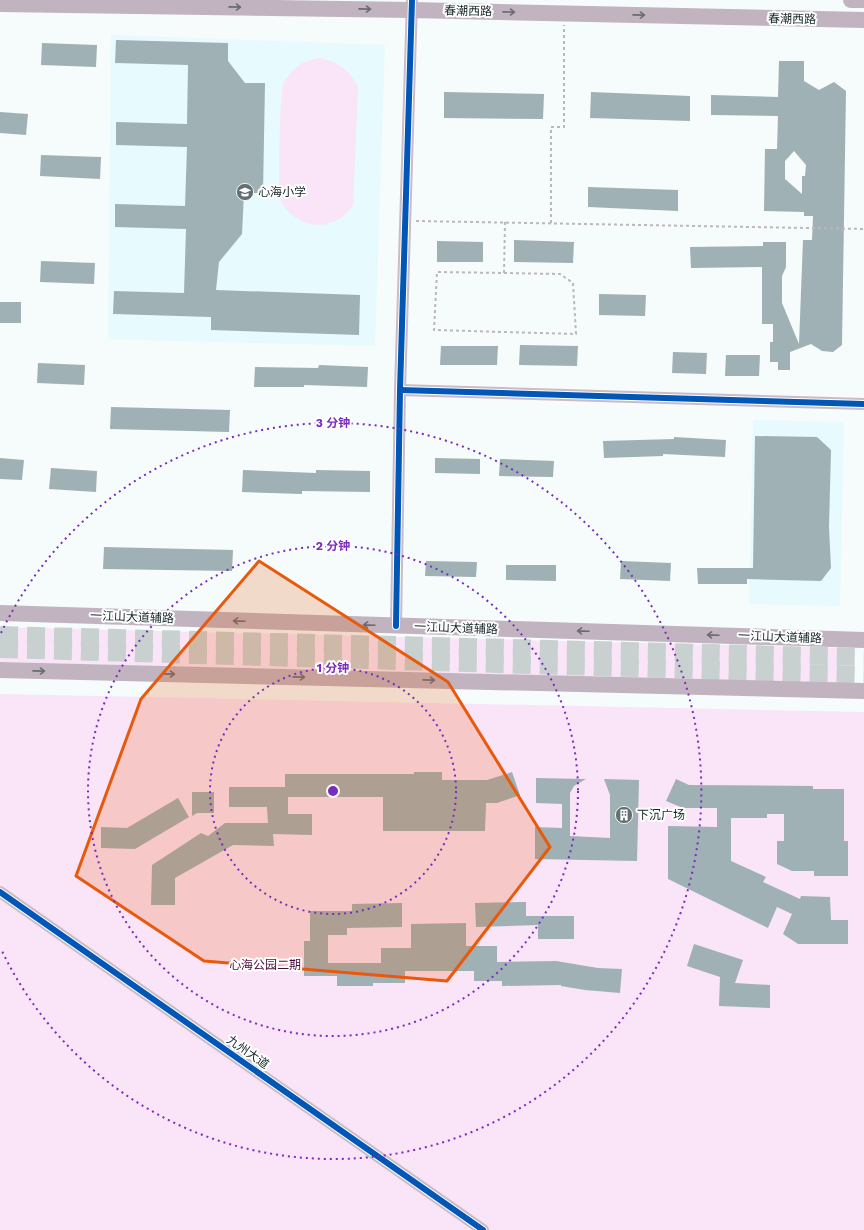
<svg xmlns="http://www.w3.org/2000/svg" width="864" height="1230" font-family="'Work Sans','Noto Sans SC',sans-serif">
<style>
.built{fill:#e7fafd}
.green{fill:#fae4f7}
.building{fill:#9fb1b4;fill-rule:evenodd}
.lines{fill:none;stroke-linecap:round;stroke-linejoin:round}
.highway-tunnel{stroke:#c9d0d0;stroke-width:18;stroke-dasharray:18 9;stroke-linecap:butt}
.path{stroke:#bcb6bd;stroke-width:2;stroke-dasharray:3 3;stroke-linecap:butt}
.minor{stroke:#cabcc7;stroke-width:12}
.major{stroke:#c1b3bf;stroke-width:16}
.cycleway-casing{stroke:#fff;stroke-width:8}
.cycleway{stroke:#0057b8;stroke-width:6}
.oneway{stroke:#6a6c72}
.marked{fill:#e8590c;fill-opacity:0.2;stroke:#e8590c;stroke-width:3;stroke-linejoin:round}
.ring{fill:none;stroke:#7b2cbf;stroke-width:2;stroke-dasharray:2 4}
.labels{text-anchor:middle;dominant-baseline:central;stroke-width:4;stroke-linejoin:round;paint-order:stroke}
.street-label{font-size:12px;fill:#142426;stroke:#fff}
.poi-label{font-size:12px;fill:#142426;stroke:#fff;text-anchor:start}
.park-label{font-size:12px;fill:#470c3e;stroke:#fff}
.centre{fill:#7b2cbf;stroke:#fff;stroke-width:2}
.ring-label{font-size:12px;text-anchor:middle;font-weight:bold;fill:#7b2cbf;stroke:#fff;stroke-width:4;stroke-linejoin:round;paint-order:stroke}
</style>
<rect width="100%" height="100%" fill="#f6fbfb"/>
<!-- built -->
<g class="built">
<path d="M111 35 385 45 375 346 108 339Z"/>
<path d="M753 420 844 422 840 606 749 604Z"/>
</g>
<!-- green -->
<g class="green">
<path d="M320 58C338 62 350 70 358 87L353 205C348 212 343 218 335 221 315 231 288 220 280 198 278 191 280 91 283 85 291 68 303 60 320 58Z"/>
<path d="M0 627 840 648 838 683 0 662Z"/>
<path d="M0 694 864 712V1230H0Z"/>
</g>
<!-- building -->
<g class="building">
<path d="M116 40 228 43V61L245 83H265L263 193H244L242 234 219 262 216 290 360 295 359 335 211 330V317L113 314 114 291 184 293 186 229 115 227V204L185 206 187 147 116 145V122L187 124 188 65 115 63Z"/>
<path d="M42 43 97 45 96 67 41 65Z"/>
<path d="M779 61H804V81L819 90 834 82 846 91 842 345 833 352 822 351 811 344 790 352V370H778V362H770V342H773V324H762V267L691 268 690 247 763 246V242H786V267L782 276V303L799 344 803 240H812L813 216H804V212L764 211 765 149H777L778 116 711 115V95L778 97ZM794 151 806 165 805 176H802V194L785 179V161Z"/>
<path d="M444 92 544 94 543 119 444 118Z"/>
<path d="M591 92 690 96V121L590 118Z"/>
<path d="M0 112 28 114 26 135 0 133Z"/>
<path d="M41 155 101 157 100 179 40 176Z"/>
<path d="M588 187 678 190V211L588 207Z"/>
<path d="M514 240 574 242 573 263 514 262Z"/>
<path d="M437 241 483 242V262H437Z"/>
<path d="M41 261 95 263 94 284 40 282Z"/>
<path d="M599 294 646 295 645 316 599 315Z"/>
<rect x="0" y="302" width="21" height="21"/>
<path d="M520 345 578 346 577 366 519 365Z"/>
<path d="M441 346H498L497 365H440Z"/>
<path d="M673 352 707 353 706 374 672 373Z"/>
<path d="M726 355H760L759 376H725Z"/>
<path d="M38 363 85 365 84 385 37 383Z"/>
<path d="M319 365 368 367 367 387 304 385V387H254L255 367 318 368Z"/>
<path d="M111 407 230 410 229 432 110 429Z"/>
<path d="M755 436 817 437 831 450 829 527 831 568 821 581 747 579V584H698L697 568H753Z"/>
<path d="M674 437 726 440 725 457 663 454V456L604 458 603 441 674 439Z"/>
<path d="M0 458 24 460 22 480 0 479Z"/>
<path d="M435 458 480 459V474L435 473Z"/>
<path d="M500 459 554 461 553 477 499 476Z"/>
<path d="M51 468 97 471 96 492 49 489Z"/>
<path d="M243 470 316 473V470L370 471V492L302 491V494L242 492Z"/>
<path d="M104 547 233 550 232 571 103 569Z"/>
<path d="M426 561 477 562 476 577 425 576Z"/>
<path d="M621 561 671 563 670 581 620 579Z"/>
<path d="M506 565H556V581L506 580Z"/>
<path d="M414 772H442V780H487L512 772 520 795 497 803H486L485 831H383V797H288V814H312V835L273 834 274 846 233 845 175 878V905H151L152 865 201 833 208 836 225 823H268L267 807H229V787H285V774H414Z"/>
<path d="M536 778 586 779 574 786 570 793V836L610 838V795L604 779 639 780 637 861 535 859V827L562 828V804L536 803Z"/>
<path d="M676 779 689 785 813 786V789H844V841H848V876H814V871H792L777 864V841H784V814H767V818H731V861L766 877 763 882 800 899 801 896 830 897 831 920H848V944H798L783 934 792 914 777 907 768 928 668 879V826L717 827V808H683L666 801Z"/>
<path d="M192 792H214V813H197L192 816Z"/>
<path d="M178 798 189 817 135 849 101 848V827L127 828Z"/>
<path d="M526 902V916H574V939H538V925L476 927 475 903Z"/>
<path d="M402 903V927L347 928V935H328V963H381V948H411V924L466 923V946H497V962L556 961 598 968 622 969 620 993 585 990 561 986V985L502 986V981H474V971H405V983H373V986H337V976H304V941H310V911H352V904Z"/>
<path d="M694 944 743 960 735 983 770 985V1008L719 1006 720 977 687 966Z"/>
</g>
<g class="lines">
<!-- highway-tunnel -->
<g class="highway-tunnel">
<path d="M0 635 864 657"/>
<path d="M0 649 864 675"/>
</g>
<!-- path -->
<g class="path">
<path d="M416 221 864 229"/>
<path d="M551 223V127H564V25"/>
<path d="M504 273 560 274 573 283 576 334 434 330 437 272 504 273 505 222"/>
</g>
<!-- minor -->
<g class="minor">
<path d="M400 390 864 404"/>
<path d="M396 626 400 390 412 0"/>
<path d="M0 892 483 1230"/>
</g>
<!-- major -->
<g class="major">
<path d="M851 0H864"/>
<path d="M0 4 411 10 864 20"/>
<path d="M0 613 864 640"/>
<path d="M0 670 864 691"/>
</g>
<defs>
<g id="cycleway">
<path d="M400 390 864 404"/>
<path d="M396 626 400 390 412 0"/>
<path d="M0 892 483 1230"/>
</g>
</defs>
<!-- cycleway casing -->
<use href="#cycleway" class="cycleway-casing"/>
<!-- cycleway -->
<use href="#cycleway" class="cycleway"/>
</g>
<!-- one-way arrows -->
<defs><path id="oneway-shaft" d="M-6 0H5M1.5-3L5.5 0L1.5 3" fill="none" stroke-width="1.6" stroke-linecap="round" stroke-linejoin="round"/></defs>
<g class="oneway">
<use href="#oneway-shaft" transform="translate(235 7) rotate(1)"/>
<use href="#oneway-shaft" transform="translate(365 9) rotate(1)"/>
<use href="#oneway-shaft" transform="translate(509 12) rotate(1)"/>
<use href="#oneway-shaft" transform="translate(639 15) rotate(1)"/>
<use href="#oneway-shaft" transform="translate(239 621) rotate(-178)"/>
<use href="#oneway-shaft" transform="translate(369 625) rotate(-178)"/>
<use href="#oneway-shaft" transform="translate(583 631) rotate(-178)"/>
<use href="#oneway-shaft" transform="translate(713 635) rotate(-178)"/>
<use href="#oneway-shaft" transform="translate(39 671) rotate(1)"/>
<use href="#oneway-shaft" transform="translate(169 674) rotate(1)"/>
<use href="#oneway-shaft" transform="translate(299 677) rotate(1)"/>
<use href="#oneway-shaft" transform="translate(429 680) rotate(1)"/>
</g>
<!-- marked area -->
<path class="marked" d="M259 561 448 682 550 847 447 981 204 961 76 876 141 699Z"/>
<!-- distance rings -->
<g class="ring">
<circle cx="333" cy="791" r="123"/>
<circle cx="333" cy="791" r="245"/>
<path d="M1 633A368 368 0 1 1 1 949"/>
</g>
<!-- icons -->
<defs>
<symbol id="school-disc" viewBox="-11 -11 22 22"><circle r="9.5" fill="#636f71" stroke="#fff"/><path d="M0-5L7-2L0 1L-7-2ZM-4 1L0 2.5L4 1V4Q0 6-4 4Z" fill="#fff"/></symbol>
<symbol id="building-disc" viewBox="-11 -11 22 22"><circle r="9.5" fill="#636f71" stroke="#fff"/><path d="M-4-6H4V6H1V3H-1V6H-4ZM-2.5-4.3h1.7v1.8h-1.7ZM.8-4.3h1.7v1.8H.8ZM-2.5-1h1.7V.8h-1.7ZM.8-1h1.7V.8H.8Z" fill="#fff"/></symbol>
</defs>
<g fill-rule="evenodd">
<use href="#school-disc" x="235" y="182" width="20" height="20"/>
<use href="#building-disc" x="614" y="805" width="20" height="20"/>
</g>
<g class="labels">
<!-- street labels -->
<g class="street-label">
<text transform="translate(468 11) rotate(1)">春潮西路</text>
<text transform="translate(792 19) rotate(1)">春潮西路</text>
<text transform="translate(132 617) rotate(2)">一江山大道辅路</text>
<text transform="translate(456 628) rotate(2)">一江山大道辅路</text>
<text transform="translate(780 637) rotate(2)">一江山大道辅路</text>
<text transform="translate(248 1052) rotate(35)">九州大道</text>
</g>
<!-- poi labels -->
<g class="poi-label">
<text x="258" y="192">心海小学</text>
<text x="637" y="815">下沉广场</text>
</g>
<!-- park labels -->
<g class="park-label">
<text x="265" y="965">心海公园二期</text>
</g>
</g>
<circle cx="333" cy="791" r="6" class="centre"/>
<g class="ring-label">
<text x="333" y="427">3 分钟</text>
<text x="333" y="550">2 分钟</text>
<text x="333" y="672">1 分钟</text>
</g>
</svg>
